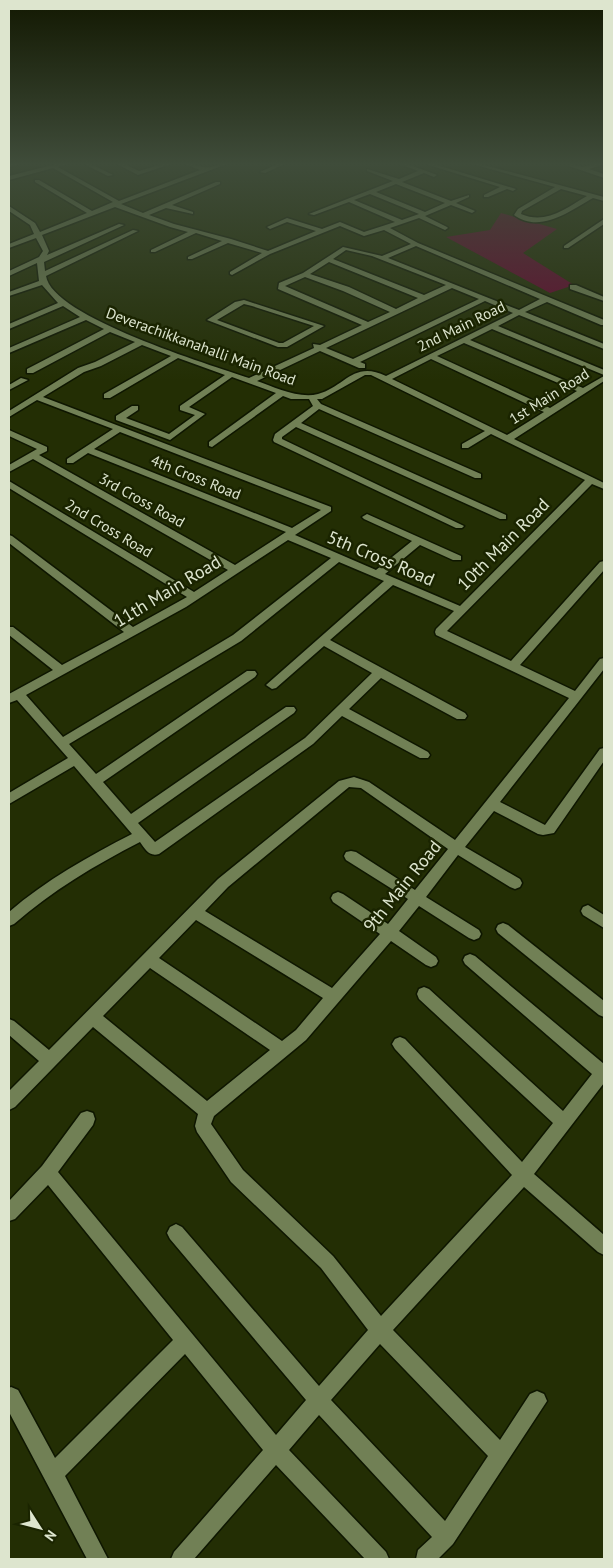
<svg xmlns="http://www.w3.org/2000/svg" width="613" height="1568" font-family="'PT Sans',sans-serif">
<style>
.green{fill:#66042f}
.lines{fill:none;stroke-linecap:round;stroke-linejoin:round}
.minor-casing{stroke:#0e1600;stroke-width:3}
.minor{fill:#718055;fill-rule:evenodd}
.labels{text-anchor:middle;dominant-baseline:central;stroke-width:5;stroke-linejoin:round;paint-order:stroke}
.far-street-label{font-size:15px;fill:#dde5ce;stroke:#1a2400}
.street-label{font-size:18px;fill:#dde5ce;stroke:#1a2400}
</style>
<rect width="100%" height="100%" fill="#232e04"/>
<!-- green -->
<path class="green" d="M501 213 557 229 523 253 574 285 550 293 446 237 490 230Z"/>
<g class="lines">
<defs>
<g id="minor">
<path d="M17 162H25L9 167V163Z"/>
<path d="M64 162H72L58 167 119 201 200 170 180 162C189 162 196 166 204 167 212 169 222 162 232 162L121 204 143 213 216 182H220V184L172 205 193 212V214L166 208 149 215 174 224 231 239 268 251 316 231 287 222 270 229 267 227 287 218 322 229 340 222 364 232 395 222 349 202 314 215 309 214 393 181 367 171V169L399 179 418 171 395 162H402L437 175 434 177 424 173 402 182 451 201 469 195V197L456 203 475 211 472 213 451 205 425 216 447 227 448 228 445 230 419 218 390 228 418 243 604 320V325H601L547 302 525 312 604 344V349L519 315 498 326 604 370V375L492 329 470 340 583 388 604 376V381L514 439 604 483V489L592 484 447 631 511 661 600 562 604 561V570L520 665 575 691 600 659 604 658V669L500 802 545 825 600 749 604 748V761L554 833 543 835 538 834 494 811 465 847 520 879 522 883 520 887 515 889 510 887 458 855 426 897 479 930 481 934 479 938 474 940 469 938 419 906 399 931 436 957 438 961 436 965 431 967 426 965 391 941 306 1040 214 1116 211 1124 243 1170 333 1256 381 1316 512 1175 395 1049 392 1044 395 1039 400 1037 405 1039 522 1162 553 1123 419 999 417 994 419 989 424 987 429 989 563 1111 592 1074 465 964 463 960 465 956 470 954 475 956 604 1064V1083L534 1174 604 1235V1255L598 1252 524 1187 393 1330 500 1440 530 1394 537 1391 544 1394 547 1401 453 1544 438 1559H416L418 1550 432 1537 319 1415 289 1450 386 1552 389 1559H365L276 1465 194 1559H171L174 1552 263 1450 185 1354 65 1476 108 1559H87L9 1412V1388L11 1387 18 1390 55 1458 173 1340 48 1185 15 1219 9 1221V1201L42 1166 81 1113 87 1111 93 1113 95 1119 93 1125 58 1172 276 1435 306 1400 170 1239 167 1233 170 1227 176 1224 182 1227 319 1386 368 1330 321 1268 231 1182 197 1132 195 1126 198 1114 93 1027 15 1107 9 1110V1091L39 1061 9 1035V1019L14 1021 49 1050 218 879 339 781 354 777 369 782 455 840 569 698 436 635 435 632 436 629 454 611 393 585 330 640 465 713 467 716 465 719H457L381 678 349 709 428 752 430 755 428 758H420L342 716 313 744 159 854C149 857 145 849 140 842 95 865 52 891 14 924L9 926V912C46 880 89 856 132 834L74 766 9 804V793L68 758 17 700 9 703V694L53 670 9 635V627H13L62 665 124 632 9 543V535L12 536 133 627 187 597 9 488V481L194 592 228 570 33 459 9 472V465L37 449 9 436V430L47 447V451L39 455 235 565 286 532 88 453 73 463H67V459L113 429 37 400 9 417V411L78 368 95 362 135 342 110 332 33 373H27V369L104 329 86 320 9 353V348L80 317 63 306 9 329V324L58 303 42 285 9 296V292L39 281 37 263 9 276V271L39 257 43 251 36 238 9 248V244L34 234 30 225 9 211V206L35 223 40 232 87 213 35 182V180H39L92 211 113 202 53 168 9 180V176ZM396 184 445 203 425 212 376 192ZM370 194 419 214 402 220 354 200ZM115 207 170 227 188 232 151 250V252H155L196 233 222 241 188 257V259H192L228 243 262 253 230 272V274L232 275 270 254 340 226 364 236 384 230 411 244 382 256 343 247 303 273 279 283 278 289 362 325 320 345 313 344 314 348 249 378C211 365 52 317 46 276L138 231 133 230 45 271 44 262 124 225 119 224 47 255 49 251 42 235ZM416 246 540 299 519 310 388 258ZM346 250 372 256 446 285 424 295 333 259ZM329 262 418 298 396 309 349 287 310 274ZM305 277 343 291 390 312 368 322 285 286ZM452 288 479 299 353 359 326 348ZM485 301 513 313 386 376C353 360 345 387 318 394 299 399 274 387 257 381L320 351 359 368H365V364L360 362ZM464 343 577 391 550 408 437 356ZM142 345 171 356 104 394V398H110L178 358 225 375 180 406V410L195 415 169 434 126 418 138 410V406H132L116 416V420L170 440 205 414 189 407 232 377 276 393 209 442V446L212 447 283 396 291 399H309L313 406 275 434 273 440 274 442 456 528H462L464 526 282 439V437L296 427 500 519H506V515L301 423 319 409 475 478H481V474L321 404 317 399H322L365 375H371L485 431 462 444V448H468L491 434 585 480 460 606 385 574 420 545 453 560H461V556L367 514 362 517 364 519 412 541 376 570 295 535 331 511V507L43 397 84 372 101 366ZM431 359 544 412 507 435 392 379ZM120 432 321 510 292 528 94 449ZM288 540 331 558 233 635 63 737 26 695 186 607ZM339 562 384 581 266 685 272 689 276 688 324 646 372 673 305 738 155 842 138 823 294 713 296 710 294 707H286L131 814 103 782 255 677 257 674 255 671H247L96 774 69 744 241 641ZM349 787 361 788 448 849 415 890 356 852 351 851 346 852 344 856 346 860 408 899 388 924 343 894 338 892 333 894 331 898 333 902 380 934 332 988 205 911 228 887ZM196 920 323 998 296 1030 282 1041 159 958ZM150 968 270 1050 207 1101 103 1016ZM380 1344 488 1456 445 1521 331 1400Z"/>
<path d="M80 162H87L113 175 108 176Z"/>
<path d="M113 162H120L139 171 169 162H177L138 175Z"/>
<path d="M282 162H289L265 173 260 172Z"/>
<path d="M419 162H427L516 189 513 191 507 189 488 197H484V195L500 187Z"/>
<path d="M465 162H473L604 197V201L593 198C570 211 540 234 514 215L518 209 555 187ZM561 189 587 196C566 208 546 225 521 214L522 211Z"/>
<path d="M600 162H604V164L589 169 604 174V178L569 166 572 164 583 167Z"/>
<path d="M604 219V224L568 248H564V246Z"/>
<path d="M570 285H576L604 297V301L570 289Z"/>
<path d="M244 300 324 326 287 347H278L207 320 235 302ZM244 304 252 306 314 326 283 343H279L217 320Z"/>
<path d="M21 378 28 380 9 390V385Z"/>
<path d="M588 905 604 915V928L583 915 581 911 583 907Z"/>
<path d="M503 923 508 925 604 1001V1017L599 1015 498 933 496 929 498 925Z"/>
</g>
</defs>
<!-- minor casing -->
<use href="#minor" class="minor-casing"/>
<!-- minor -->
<use href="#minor" class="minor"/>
</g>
<!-- sky -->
<linearGradient id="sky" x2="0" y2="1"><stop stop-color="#131902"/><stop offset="0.43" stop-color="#3f4c3a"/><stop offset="1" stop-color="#3f4c3a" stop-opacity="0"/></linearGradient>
<rect width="613" height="381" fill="url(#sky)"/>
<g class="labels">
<!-- far-street labels -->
<g class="far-street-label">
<text transform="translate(461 326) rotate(-26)">2nd Main Road</text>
<text transform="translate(201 346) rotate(20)">Deverachikkanahalli Main Road</text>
<text transform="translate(549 396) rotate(-32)">1st Main Road</text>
<text transform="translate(196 477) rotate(22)">4th Cross Road</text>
<text transform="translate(142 500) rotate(29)">3rd Cross Road</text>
<text transform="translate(109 528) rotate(31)">2nd Cross Road</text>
</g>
<!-- street labels -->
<g class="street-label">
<text transform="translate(503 544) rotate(-45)">10th Main Road</text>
<text transform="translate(381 558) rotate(23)">5th Cross Road</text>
<text transform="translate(167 591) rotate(-31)">11th Main Road</text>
<text transform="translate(402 886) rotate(-51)">9th Main Road</text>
</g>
</g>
<!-- border -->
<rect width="613" height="1568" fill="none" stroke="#dde5ce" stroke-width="20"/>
<!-- north arrow -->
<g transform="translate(40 1528) rotate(126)" stroke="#1a2400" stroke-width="4" paint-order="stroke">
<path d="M0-4L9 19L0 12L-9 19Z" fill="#dde5ce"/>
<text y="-8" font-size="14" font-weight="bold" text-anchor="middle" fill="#dde5ce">N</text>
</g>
</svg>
